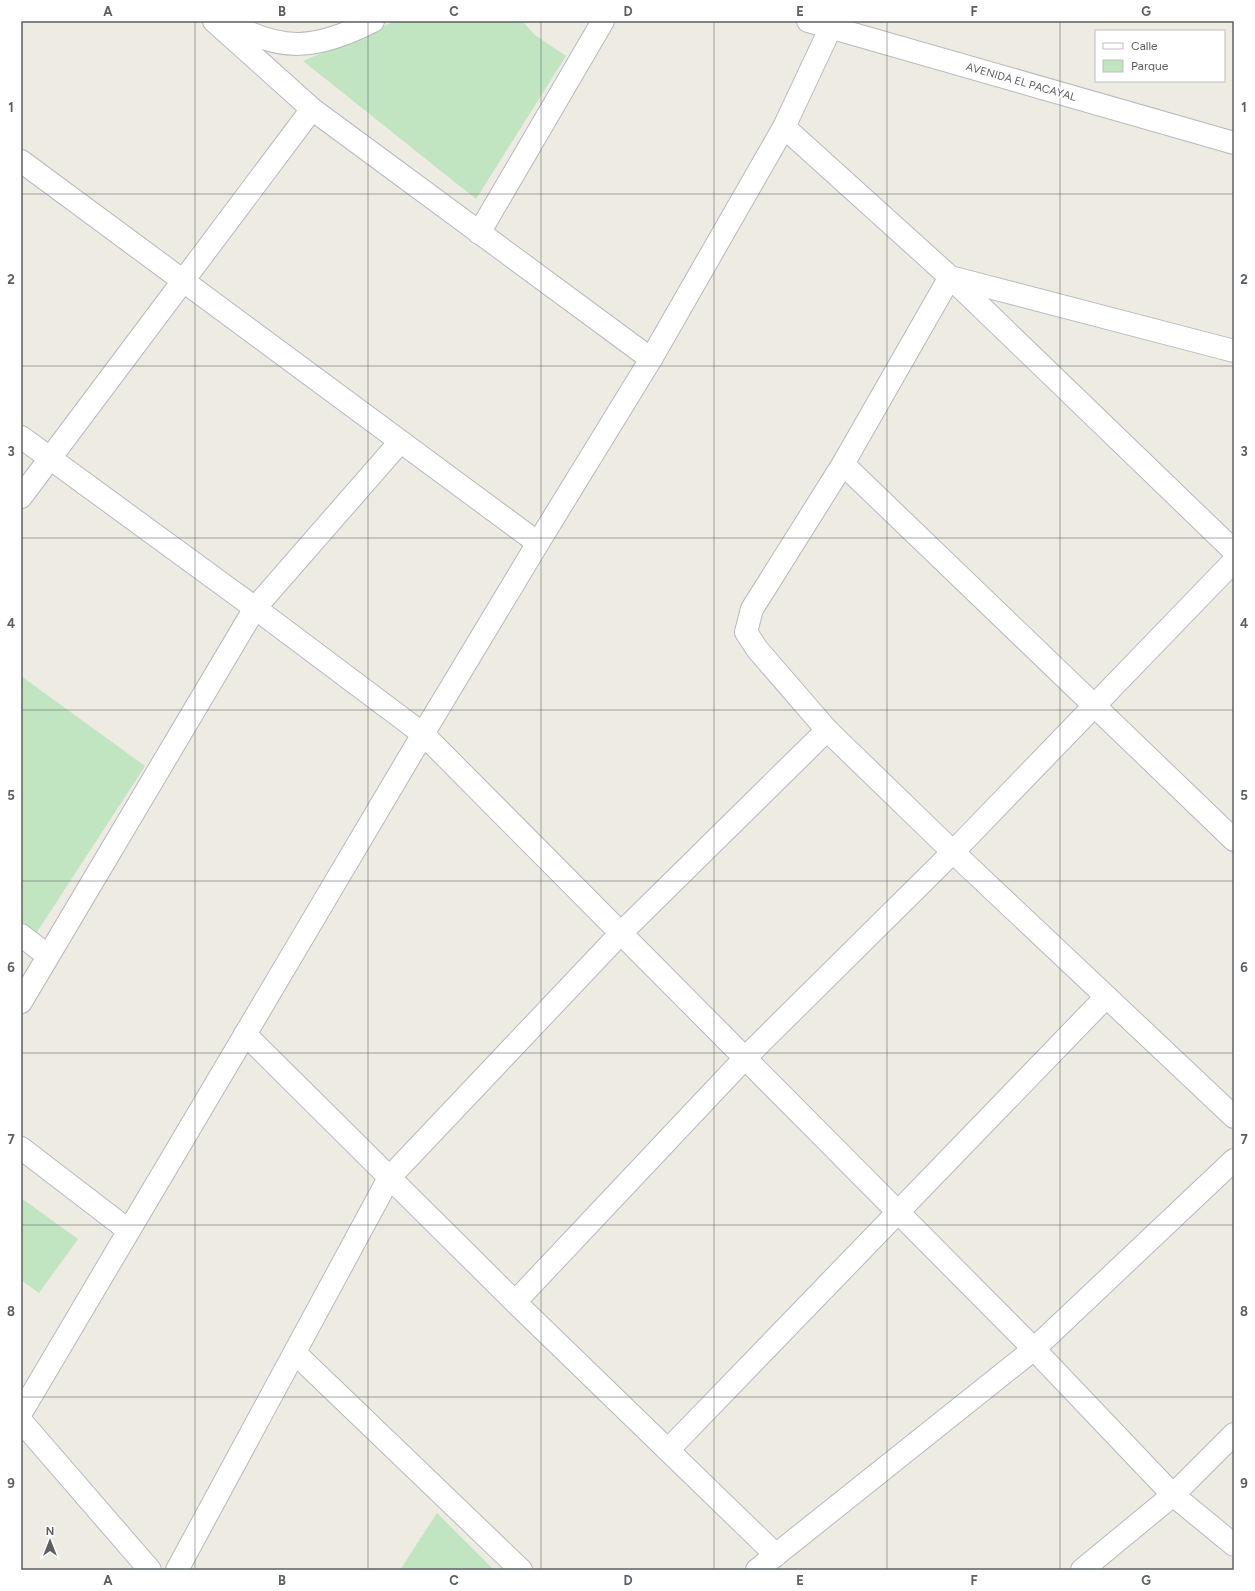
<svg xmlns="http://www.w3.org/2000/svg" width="1255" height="1591" font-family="Figtree,sans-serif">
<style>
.green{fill:#c0e5c0}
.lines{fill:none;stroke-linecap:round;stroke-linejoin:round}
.minor-casing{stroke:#b6b9bd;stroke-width:24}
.tertiary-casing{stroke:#b6b9bd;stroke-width:24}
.minor{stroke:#fff;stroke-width:22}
.tertiary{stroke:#fff;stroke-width:22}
.grid{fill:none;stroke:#5b5f63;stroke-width:1;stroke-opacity:0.55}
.labels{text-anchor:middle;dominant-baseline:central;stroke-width:3;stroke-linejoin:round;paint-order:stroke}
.street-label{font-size:11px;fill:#5b5f63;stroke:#fff}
.neatline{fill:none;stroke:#5b5f63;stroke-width:1.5}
.grid-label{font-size:13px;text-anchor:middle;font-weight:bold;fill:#5b5f63}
</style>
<rect width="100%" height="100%" fill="#eeebe3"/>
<!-- green -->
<g class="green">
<path d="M395 21H522L535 35 566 56 476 199 303 61Z"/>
<path d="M21 676 145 766 35 935 21 924Z"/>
<path d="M21 1198 78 1239 39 1293 21 1280Z"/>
<path d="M437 1513 494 1570H400Z"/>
</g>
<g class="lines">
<defs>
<g id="minor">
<path d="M214 21 312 109 651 359"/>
<path d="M784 127 950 277 1234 551"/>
<path d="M21 161 538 543"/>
<path d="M479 233 603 21"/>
<path d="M1234 351 950 277 843 464 752 609 746 632 757 649 827 730 953 852 1234 1117"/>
<path d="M21 437 255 608 423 734 1034 1349 1173 1495 1234 1545"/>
<path d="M843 464 1234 840"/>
<path d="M21 497 312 109"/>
<path d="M21 935 48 956"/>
<path d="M21 1002 255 608 400 442"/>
<path d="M245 1034 515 1302 776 1555"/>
<path d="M21 1148 128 1230"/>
<path d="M515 1302 745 1058 953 852 1234 561"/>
<path d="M295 1353 521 1570"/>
<path d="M21 1413 423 734 538 543 651 359 784 127 831 27V21"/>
<path d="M21 1421 150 1570"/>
<path d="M668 1450 1106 997"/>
<path d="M177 1570 389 1178 621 933 827 730"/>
<path d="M757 1570 1034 1349 1234 1160"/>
<path d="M1082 1570 1173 1495 1234 1434"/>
</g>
<g id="tertiary">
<path d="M227 21C281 54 318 49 373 21"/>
<path d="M808 21 1234 143"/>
</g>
</defs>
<!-- minor casing -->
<use href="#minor" class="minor-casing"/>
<!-- tertiary casing -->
<use href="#tertiary" class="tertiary-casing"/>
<!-- minor -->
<use href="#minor" class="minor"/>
<!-- tertiary -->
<use href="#tertiary" class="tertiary"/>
</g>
<!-- grid -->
<path class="grid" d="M195 21V1570M368 21V1570M541 21V1570M714 21V1570M887 21V1570M1060 21V1570M21 194H1234M21 366H1234M21 538H1234M21 710H1234M21 881H1234M21 1053H1234M21 1225H1234M21 1397H1234"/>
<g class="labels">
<!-- street labels -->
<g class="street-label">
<text transform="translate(1021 82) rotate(16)">AVENIDA EL PACAYAL</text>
</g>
</g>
<!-- border -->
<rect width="1255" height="1591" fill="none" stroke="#ffffff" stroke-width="44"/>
<!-- legend -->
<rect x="1095" y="30" width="130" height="52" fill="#ffffff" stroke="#bdbfc1"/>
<rect x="1103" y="43" width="20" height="6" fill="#ffffff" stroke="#bdbfc1"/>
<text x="1131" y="50" font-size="12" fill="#5b5f63">Calle</text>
<rect x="1103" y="60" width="20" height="12" fill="#c0e5c0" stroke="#bdbfc1"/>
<text x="1131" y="70" font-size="12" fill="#5b5f63">Parque</text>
<!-- north arrow -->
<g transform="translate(50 1541)" stroke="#ffffff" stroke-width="3" paint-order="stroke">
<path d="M0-3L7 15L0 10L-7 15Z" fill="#5b5f63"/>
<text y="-6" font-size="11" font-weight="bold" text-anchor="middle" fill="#5b5f63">N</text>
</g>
<rect x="22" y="22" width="1211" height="1547" class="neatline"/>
<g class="grid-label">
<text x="108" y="16">A</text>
<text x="282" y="16">B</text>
<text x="454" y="16">C</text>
<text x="628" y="16">D</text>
<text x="800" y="16">E</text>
<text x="974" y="16">F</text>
<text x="1146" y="16">G</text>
<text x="11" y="112">1</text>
<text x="1244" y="112">1</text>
<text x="11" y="284">2</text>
<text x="1244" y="284">2</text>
<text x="11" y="456">3</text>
<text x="1244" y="456">3</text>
<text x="11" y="628">4</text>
<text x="1244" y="628">4</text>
<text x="11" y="800">5</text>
<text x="1244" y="800">5</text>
<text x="11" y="972">6</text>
<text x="1244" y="972">6</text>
<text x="11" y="1144">7</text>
<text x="1244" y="1144">7</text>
<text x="11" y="1316">8</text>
<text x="1244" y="1316">8</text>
<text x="11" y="1488">9</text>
<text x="1244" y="1488">9</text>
<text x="108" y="1585">A</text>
<text x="282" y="1585">B</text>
<text x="454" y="1585">C</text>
<text x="628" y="1585">D</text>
<text x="800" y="1585">E</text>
<text x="974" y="1585">F</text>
<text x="1146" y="1585">G</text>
</g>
</svg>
